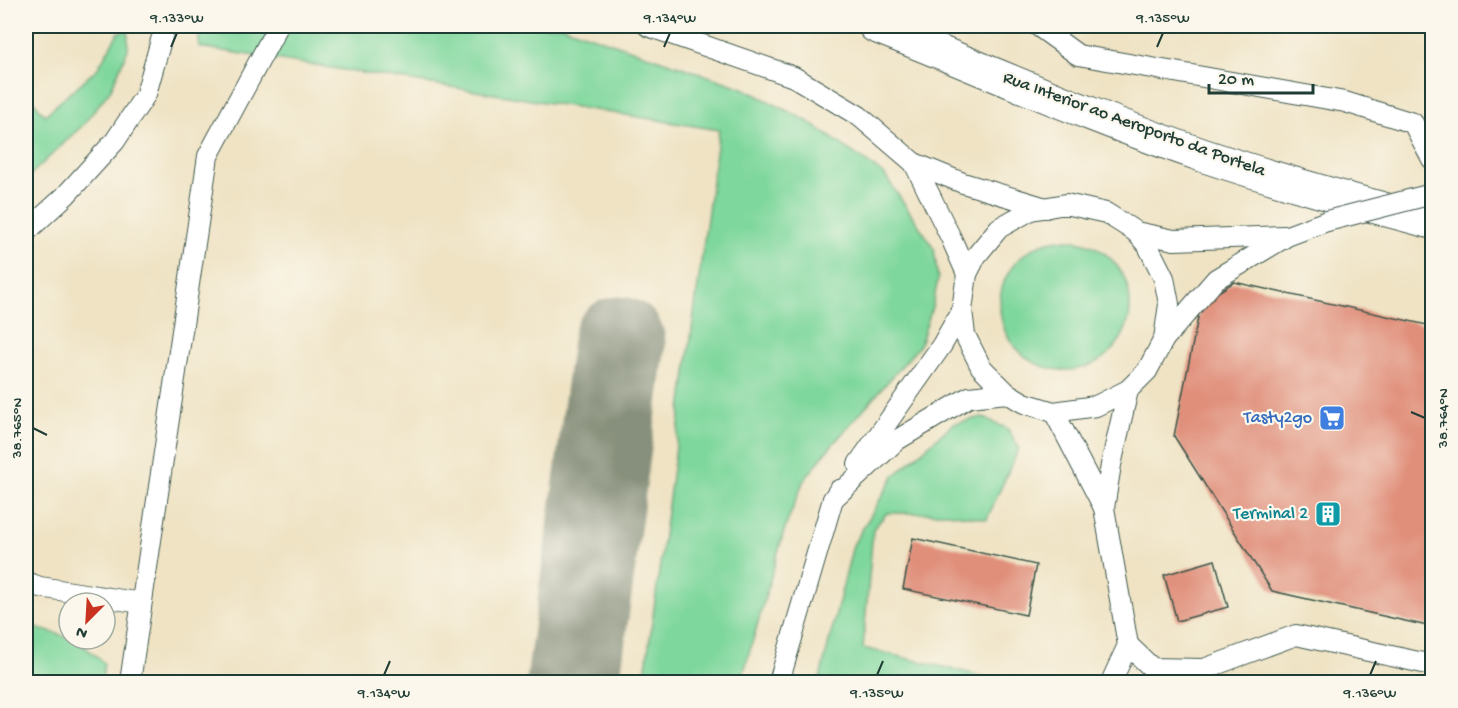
<svg xmlns="http://www.w3.org/2000/svg" width="1458" height="708" font-family="'Gochi Hand',sans-serif">
<style>
.green{fill:#7ed79c;stroke:#4e8a68;stroke-width:1.5}
.lines{fill:none;stroke-linecap:round;stroke-linejoin:round}
.taxiway{stroke:#87907c;stroke-width:93}
.building{fill:#e08f7a}
.lane-casing{stroke:#3e564a;stroke-width:22}
.secondary-casing{stroke:#3e564a;stroke-width:35}
.lane{stroke:#fff;stroke-width:20}
.secondary{stroke:#fff;stroke-width:33}
.lane-bridge-casing{stroke:#3e564a;stroke-width:22;stroke-linecap:butt}
.lane-bridge{stroke:#fff;stroke-width:20}
.ticks{fill:none;stroke:#1f3d34;stroke-width:2}
.labels{text-anchor:middle;dominant-baseline:central;stroke-width:4.5;stroke-linejoin:round;paint-order:stroke}
.street-label{font-size:18px;fill:#1f3d34;stroke:#fbf7ec}
.shop-label{font-size:18px;fill:#366cbe;stroke:#fbf7ec;text-anchor:end}
.culture-label{font-size:18px;fill:#0d838f;stroke:#fbf7ec;text-anchor:end}
.neatline{fill:none;stroke:#1f3d34;stroke-width:2}
.ticks-label{font-size:15px;text-anchor:middle;fill:#1f3d34}
</style>
<rect width="100%" height="100%" fill="#fbf7ec"/>
<filter id="ink" filterUnits="userSpaceOnUse"><feTurbulence type="fractalNoise" baseFrequency=".0167" numOctaves="2"/><feDisplacementMap in="SourceGraphic" scale="12" xChannelSelector="R" yChannelSelector="G"/><feConvolveMatrix kernelMatrix="1 2 1 2 8 2 1 2 1" color-interpolation-filters="sRGB"/></filter>
<filter id="wash" filterUnits="userSpaceOnUse"><feTurbulence type="fractalNoise" baseFrequency=".008" numOctaves="4" result="noise"/><feDisplacementMap in="SourceGraphic" scale="24" xChannelSelector="R" yChannelSelector="G"/><feGaussianBlur stdDeviation="1.35" result="paint"/><feColorMatrix in="noise" values="0 0 0 0 0 0 0 0 0 0 0 0 0 0 0 0 0 1.4 0 .05"/><feComposite in="paint" operator="in"/></filter>
<g filter="url(#wash)">
<rect width="100%" height="100%" fill="#efe3c4"/>
<!-- green -->
<g class="green">
<path d="M199 26H562L743 88 807 121 884 174 934 248 938 280 932 307 920 345 826 452 803 482 784 531 741 682H644L719 130 199 47Z"/>
<path d="M128 30V49L111 89 84 124 26 179V93L45 115 98 68 118 33Z"/>
<circle cx="1065" cy="305" r="65"/>
<path d="M982 417 1008 429 1019 448 987 519 948 513H887L873 529 863 648 1007 682H819L853 545 894 476 953 424Z"/>
<path d="M26 626C61 634 77 637 104 663L102 682H26Z"/>
</g>
<g class="lines">
<!-- taxiway -->
<path class="taxiway" d="M573 682 619 343"/>
</g>
<g id="blocks">
<!-- building -->
<g class="building">
<path d="M1234 282 1432 326V627L1272 591 1174 436 1201 303Z"/>
<path d="M913 538 1036 565 1026 615 903 589Z"/>
<path d="M1215 560 1228 607 1177 621 1164 575Z"/>
</g>
</g>
</g>
<g filter="url(#ink)">
<use href="#blocks" fill-opacity="0" stroke="#3e564a" stroke-width="1.5"/>
<g class="lines">
<defs>
<g id="lane">
<path d="M648 26 794 77 859 116 914 163 963 183 1046 208"/>
<path d="M1038 26 1078 55 1345 102 1413 123 1432 159"/>
<path d="M914 163 951 238 967 274"/>
<path d="M26 232 65 196 115 141 146 94 165 26"/>
<path d="M1136 232 1174 240 1284 236"/>
<path d="M1164 339 1216 279 1287 236 1327 221"/>
<path d="M1054 412 1104 508 1128 645 1111 682"/>
<path d="M858 464 942 345 962 310"/>
<path d="M833 499 897 440 969 397 1007 393 1024 403 1054 412 1096 406 1128 390 1147 371 1164 339 1169 304 1164 278 1148 246 1136 232 1106 213 1066 204 1031 210 999 228 976 256 967 274 962 310 965 335 981 367 1007 393"/>
<path d="M1104 508 1111 465 1128 390"/>
<path d="M26 582 40 587 141 603"/>
<path d="M1128 645 1152 668 1204 669 1296 635 1432 665"/>
<path d="M130 682 208 156 278 26"/>
<path d="M779 682 833 499 839 490"/>
</g>
<path id="secondary" d="M875 26C984 69 1093 118 1205 156 1280 181 1356 202 1432 222"/>
</defs>
<!-- lane casing -->
<use href="#lane" class="lane-casing"/>
<!-- secondary casing -->
<use href="#secondary" class="secondary-casing"/>
<!-- lane -->
<use href="#lane" class="lane"/>
<!-- secondary -->
<use href="#secondary" class="secondary"/>
<defs>
<path id="lane-bridge" d="M1327 221 1432 194"/>
</defs>
<!-- lane-bridge casing -->
<use href="#lane-bridge" class="lane-bridge-casing"/>
<!-- lane-bridge -->
<use href="#lane-bridge" class="lane-bridge"/>
</g>
</g>
<!-- ticks -->
<path class="ticks" d="M171 47 177 33M664 47 670 33M1157 47 1163 33M1411 412 1425 418M33 428 47 435M384 675 390 661M877 675 883 661M1370 675 1376 661"/>
<!-- icons -->
<defs>
<symbol id="supermarket-square" viewBox="-11 -11 22 22"><rect x="-9" y="-9" width="18" height="18" rx="4" fill="#3f7fe0" stroke="#fbf7ec"/><path d="M-6-5.5h2.5l.6 2H6L4.5 2H-2.5L-4.4-4H-6ZM-1.5 3.2a1.3 1.3 0 1 0 .1 0ZM3 3.2a1.3 1.3 0 1 0 .1 0Z" fill="#fff"/></symbol>
<symbol id="building-square" viewBox="-11 -11 22 22"><rect x="-9" y="-9" width="18" height="18" rx="4" fill="#0f9aa8" stroke="#fbf7ec"/><path d="M-4-6H4V6H1V3H-1V6H-4ZM-2.5-4.3h1.7v1.8h-1.7ZM.8-4.3h1.7v1.8H.8ZM-2.5-1h1.7V.8h-1.7ZM.8-1h1.7V.8H.8Z" fill="#fff"/></symbol>
</defs>
<g fill-rule="evenodd">
<use href="#supermarket-square" x="1317" y="403" width="30" height="30"/>
<use href="#building-square" x="1313" y="499" width="30" height="30"/>
</g>
<g class="labels">
<!-- street labels -->
<g class="street-label">
<text transform="translate(1134 125) rotate(20)">Rua Interior ao Aeroporto da Portela</text>
</g>
<!-- shop labels -->
<g class="shop-label">
<text x="1312" y="418">Tasty2go</text>
</g>
<!-- culture labels -->
<g class="culture-label">
<text x="1308" y="514">Terminal 2</text>
</g>
</g>
<!-- margin -->
<rect width="1458" height="708" fill="none" stroke="#fbf7ec" stroke-width="66"/>
<!-- north arrow -->
<g transform="translate(87 621) rotate(204)"><circle r="28" fill="#fbf7ec" stroke="#a3ada2" stroke-width="1.5"/>
<path d="M0-4.5L10 22L0 15L-10 22Z" fill="#c8321e"/>
<text y="-9" font-size="16" font-weight="bold" text-anchor="middle" fill="#1f3d34">N</text>
</g>
<!-- scale -->
<path d="M1209 84v9h104v-9" fill="none" stroke="#1f3d34" stroke-width="3"/>
<text x="1218" y="84" font-size="18" fill="#1f3d34" stroke="#fbf7ec" stroke-width="4.5" paint-order="stroke">20 m</text>
<rect x="33" y="33" width="1392" height="642" class="neatline"/>
<g class="ticks-label">
<text x="177" y="22">9.133°W</text>
<text x="670" y="22">9.134°W</text>
<text x="1163" y="22">9.135°W</text>
<text transform="translate(1442 418) rotate(-90)" y="5">38.764°N</text>
<text transform="translate(16 428) rotate(-90)" y="5">38.765°N</text>
<text x="384" y="697">9.134°W</text>
<text x="877" y="697">9.135°W</text>
<text x="1370" y="697">9.136°W</text>
</g>
</svg>
